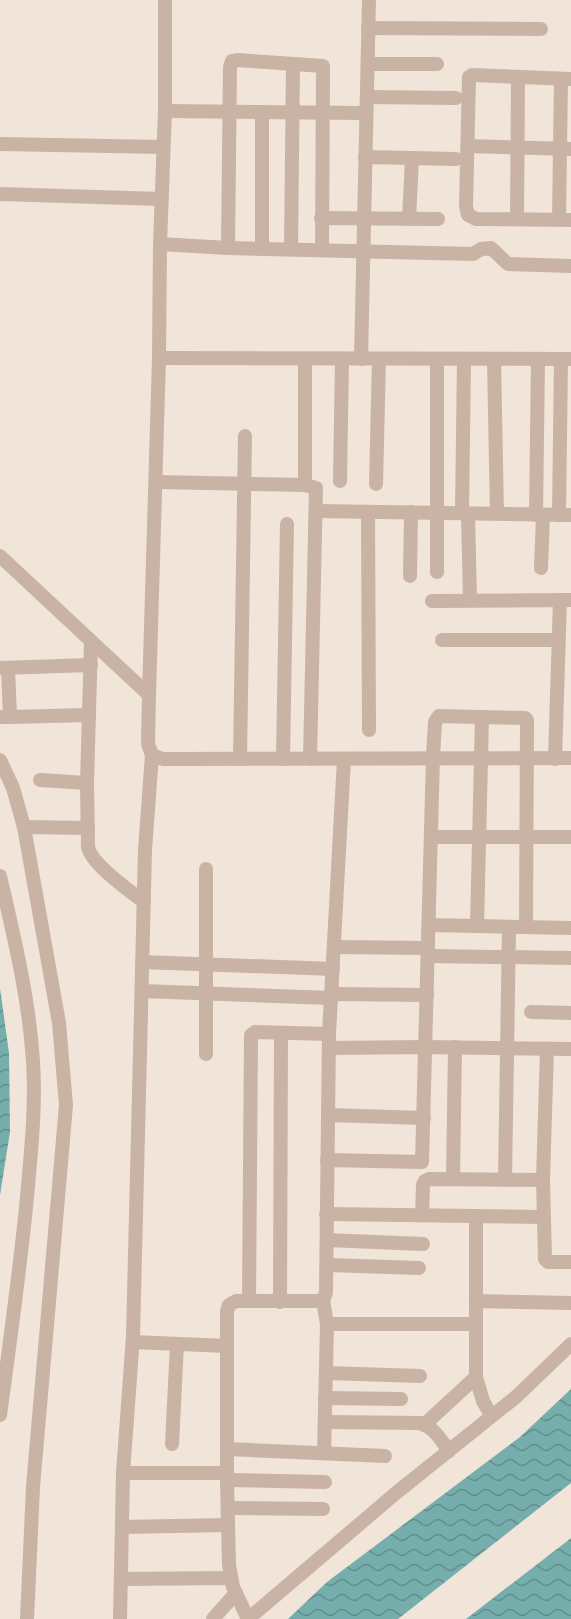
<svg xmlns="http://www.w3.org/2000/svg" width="571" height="1619" font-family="'Fira Sans',sans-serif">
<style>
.water{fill:url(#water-waves)}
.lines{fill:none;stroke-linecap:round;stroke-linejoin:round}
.minor{stroke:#c9b3a4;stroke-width:14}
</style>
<defs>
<pattern id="water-waves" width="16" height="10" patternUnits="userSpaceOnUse" patternTransform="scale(1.5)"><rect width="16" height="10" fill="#76aead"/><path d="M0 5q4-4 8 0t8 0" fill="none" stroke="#628e8d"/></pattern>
</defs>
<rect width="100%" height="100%" fill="#f1e4d8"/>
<!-- water -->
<g class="water">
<path d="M0 988 9 1053 10 1132 0 1195Z"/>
<path d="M571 1389V1483L398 1619H288L327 1582 520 1437Z"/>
<path d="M571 1538V1619H466L566 1542Z"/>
</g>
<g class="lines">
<!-- minor -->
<g class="minor">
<path d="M165 0V111L160 244 159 358 149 695 148 744 152 755 163 759 571 758"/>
<path d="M368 28 541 29"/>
<path d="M368 64H437"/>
<path d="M571 79 472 75 469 77 466 206 468 215 476 219 571 220"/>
<path d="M367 97 456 98"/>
<path d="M165 111 366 113"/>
<path d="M262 112V248"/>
<path d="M0 144 163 147"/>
<path d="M468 146 571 149"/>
<path d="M365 157 456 159"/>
<path d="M0 194 161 199"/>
<path d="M321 218 438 219"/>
<path d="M409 219 412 159"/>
<path d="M517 219 518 77"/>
<path d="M559 220 561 79"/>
<path d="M160 244 228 248 473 254 481 249 491 248 508 264 571 266"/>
<path d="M228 248 230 67 232 61 237 60 323 66 322 250"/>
<path d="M291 249 293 64"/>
<path d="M159 358 571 359"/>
<path d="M305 359V485"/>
<path d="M361 359 369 0"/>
<path d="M494 359 497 514"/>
<path d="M340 481 342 359"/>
<path d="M156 482 305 485 316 488 310 759"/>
<path d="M376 484 379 359"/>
<path d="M316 511 571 515"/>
<path d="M368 512 369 730"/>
<path d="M462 513 464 359"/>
<path d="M468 514 470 600"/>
<path d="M536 515 538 359"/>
<path d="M559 515 561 359"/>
<path d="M0 556 149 695"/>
<path d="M541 568 543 515"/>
<path d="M437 572V359"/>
<path d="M410 576 411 512"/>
<path d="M432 601 571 600"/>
<path d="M442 640H558"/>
<path d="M91 641 87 783 88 847C92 865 129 890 144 902"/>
<path d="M0 668 91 665"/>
<path d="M0 717H10L8 668"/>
<path d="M10 717 89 715"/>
<path d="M240 759 245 436"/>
<path d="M283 759 287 524"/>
<path d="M555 759 560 600"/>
<path d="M0 760 13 788 24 827 59 1023 66 1105 33 1487 27 1619"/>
<path d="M40 780 87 783"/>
<path d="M24 827 88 828"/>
<path d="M431 837H571"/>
<path d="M0 876C14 937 29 998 33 1061 36 1106 31 1152 27 1197 20 1270 10 1342 0 1415"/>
<path d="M429 925 571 928"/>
<path d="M477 926 482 717"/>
<path d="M334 947 428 948"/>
<path d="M428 956 571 958"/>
<path d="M142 962 333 969"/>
<path d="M142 991 331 998"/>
<path d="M332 994 427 995"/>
<path d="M531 1012 571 1013"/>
<path d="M329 1048 426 1047 571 1049"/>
<path d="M547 1049 543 1180 545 1259 548 1262H571"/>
<path d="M206 1054V869"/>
<path d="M328 1115 424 1118"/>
<path d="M327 1160 422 1162 433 757 435 722 439 716 525 718 527 720 526 927"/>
<path d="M453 1179 455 1047"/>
<path d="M505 1180 509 927"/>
<path d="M326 1214 543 1217"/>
<path d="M422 1215 423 1185 425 1181 429 1179 543 1180"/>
<path d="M476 1216V1377L483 1401 491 1415"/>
<path d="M327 1240 423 1244"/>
<path d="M328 1265 419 1268"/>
<path d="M323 1300 327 1324 324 1453"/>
<path d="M249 1301 251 1035 255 1032 329 1034"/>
<path d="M476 1301 571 1303"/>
<path d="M280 1302 281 1033"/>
<path d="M327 1324H476"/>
<path d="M133 1342 227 1346"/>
<path d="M327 1373 420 1376"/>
<path d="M325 1398 401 1399"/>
<path d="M325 1422 420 1423C434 1427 441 1440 449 1451"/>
<path d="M424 1425 476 1377"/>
<path d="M172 1444 177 1344"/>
<path d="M227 1449 385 1456"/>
<path d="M123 1473H227"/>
<path d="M227 1480 325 1482"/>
<path d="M228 1508 323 1509"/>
<path d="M122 1527 228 1525"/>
<path d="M121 1579 231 1578"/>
<path d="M120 1619 123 1473 133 1336 145 850 152 755"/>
<path d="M213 1619 236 1593"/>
<path d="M248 1619 233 1587 229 1565 227 1480V1311L229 1305 236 1301H317L323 1300 326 1293 329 1034 344 759"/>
<path d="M248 1619 396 1493 517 1396 571 1344"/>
</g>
</g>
</svg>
